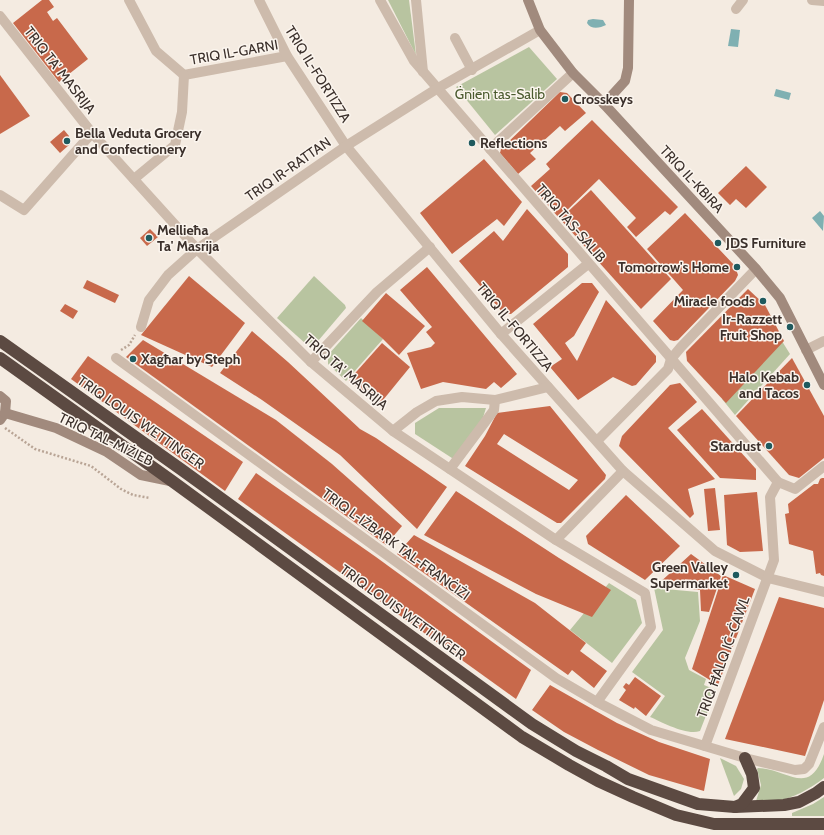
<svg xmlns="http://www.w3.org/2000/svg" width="824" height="835" font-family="Cabin,sans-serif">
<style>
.green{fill:#b8c4a0}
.water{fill:#7fb0b2}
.building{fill:#c8694b;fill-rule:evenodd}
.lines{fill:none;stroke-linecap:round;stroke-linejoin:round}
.path{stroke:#b9a596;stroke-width:2.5;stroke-dasharray:2 2;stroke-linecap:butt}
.street{stroke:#cdbbac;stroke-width:10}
.secondary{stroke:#a18a7d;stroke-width:10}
.highway{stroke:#5c4a42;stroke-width:12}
.poi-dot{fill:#1f5a5e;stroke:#fbf5ee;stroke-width:1.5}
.labels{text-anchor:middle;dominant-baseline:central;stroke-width:3;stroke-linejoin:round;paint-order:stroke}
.street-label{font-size:14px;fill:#3b302b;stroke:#fbf5ee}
.park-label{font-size:14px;fill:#4a5a2e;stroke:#fbf5ee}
.poi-label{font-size:14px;font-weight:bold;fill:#3b302b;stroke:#fbf5ee;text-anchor:start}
</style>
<rect width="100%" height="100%" fill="#f4ebe1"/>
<!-- green -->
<g class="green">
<path d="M388 0H409L416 55Z"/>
<path d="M529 47 557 79 495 135 456 87Z"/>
<path d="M314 276 345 305 346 308 318 341 306 344 277 318Z"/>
<path d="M361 318 383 339 346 381 328 364V355Z"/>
<path d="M780 338 790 354 735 415 722 399Z"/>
<path d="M439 408H486L481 424 455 460 415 434V423Z"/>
<path d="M609 583 636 600 642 623 612 663 570 630Z"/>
<path d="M654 588 698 592 700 621 685 658 689 670 706 679 704 685 716 690 700 731C687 736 662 722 650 717L665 696 632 672 663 630Z"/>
<path d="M824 754V778C810 789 793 798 775 802 769 803 762 801 756 801L761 785 757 769 758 768C788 769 809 798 824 754Z"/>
<path d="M720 758 736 766 744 779 741 789 734 796Z"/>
<path d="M824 797V816H792V813L813 804Z"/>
</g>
<!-- water -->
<g class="water">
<path d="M593 19 603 20 606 25C600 28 591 30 587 23L588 20Z"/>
<path d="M731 29 740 30 738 47 728 46Z"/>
<path d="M776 89 791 93 789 100 774 96Z"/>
<path d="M820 211 824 216 823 231 812 218Z"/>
</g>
<!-- building -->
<g class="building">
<path d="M42 0H49L54 7 47 12 53 21 57 18 88 59 59 82 13 23Z"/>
<path d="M0 75 30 116 0 134Z"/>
<path d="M560 92 567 93 586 113 565 131 560 126 530 153 536 159 518 174 500 153 501 149Z"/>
<path d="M592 120 678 207 670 215 665 211 636 237 627 227 636 218 599 179 559 218 531 186 550 169 546 164Z"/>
<path d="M64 130 69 136V145L60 153 50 142Z"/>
<path d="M484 159 522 202 504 226 497 219 452 254 420 213Z"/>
<path d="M746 166 767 187 746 208 736 199 730 205 718 193Z"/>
<path d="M591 190 671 279 641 309 560 219Z"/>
<path d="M527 209 568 254V267L511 314 503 313 459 261 494 231 503 241Z"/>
<path d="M685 213 735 266 738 275 735 281 678 340 674 341 670 340 653 321 683 290 647 249Z"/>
<path d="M150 229 158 237 147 246 140 238Z"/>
<path d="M427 267 517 374 501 388 494 382 486 389 443 382 421 389 407 353 431 347 435 343 426 332 432 327 400 290Z"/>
<path d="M189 276 245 323 212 367 141 335Z"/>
<path d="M87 280 119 295 115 303 83 288Z"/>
<path d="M582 283H592L599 292 574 336 565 343 577 361 606 300 656 356V362L636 385 632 386 613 377 578 400 550 367 562 359 533 324Z"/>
<path d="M748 289 765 305 784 341 726 403 687 361 686 352Z"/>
<path d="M386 293 425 326 399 355 383 339 362 321Z"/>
<path d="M65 304 78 311 73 319 60 311Z"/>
<path d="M252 331 288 362 360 429 376 438 447 487 417 529 340 455 262 400 220 373Z"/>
<path d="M143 340 276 420 332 464 402 526 386 545 126 357Z"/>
<path d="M382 343 410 367 379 405 349 380Z"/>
<path d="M88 356 243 462 225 491 71 379Z"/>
<path d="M792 358 824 416V458L799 478 789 475 736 416Z"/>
<path d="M680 383 697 402 668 428 715 479 688 489 694 514 690 518 619 446 622 436 670 385Z"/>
<path d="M550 406 606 475 605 479 561 523H557L465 466 485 436 497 413ZM504 434 578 480 569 490 497 444Z"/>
<path d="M702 409 756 469V480L720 478 677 430Z"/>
<path d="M256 473 376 557 531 670 516 699 238 499Z"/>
<path d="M822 478H824V576L821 575 820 573 816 574 813 551 789 544 785 514 789 513 788 504 814 484H818L820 479Z"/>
<path d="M715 488 720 530 708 531 704 489Z"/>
<path d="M456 491 559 558 611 590 592 617 536 594 424 535Z"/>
<path d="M757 492 763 551 740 552 727 545 724 495Z"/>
<path d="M626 495 680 546 645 580 588 544 586 536Z"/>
<path d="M414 535 535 603 586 643 580 651 607 671 594 688 572 670 568 675 397 554Z"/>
<path d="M691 554 721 576 709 612 701 611 700 590 657 585Z"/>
<path d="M723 575 755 589 718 685 692 669Z"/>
<path d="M779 597 824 608V700L805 756 725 739Z"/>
<path d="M635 677 661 696 646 716 635 707 634 709 619 700 626 690 623 687 626 683 629 685Z"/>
<path d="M550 685 617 723 659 742 710 759 704 791 649 775 598 750 564 732 532 710Z"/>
</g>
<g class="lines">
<!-- path -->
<g class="path">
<path d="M121 350 129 345 135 335"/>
<path d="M5 428 35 449 91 466 121 489 133 495 150 498"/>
</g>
<!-- street -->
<g class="street">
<path d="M129 0 156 51 184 75 287 56"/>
<path d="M259 0 287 56 346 146 501 334 623 471 715 551 768 578 824 592"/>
<path d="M380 0 414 61 778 482 795 489 824 466"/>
<path d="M416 0 423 72"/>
<path d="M812 0 824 1"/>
<path d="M736 9 743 0"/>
<path d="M0 16 92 133 197 249 311 362 393 431 556 540 645 593 651 627 597 702"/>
<path d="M455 38 472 70"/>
<path d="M490 149 573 73"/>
<path d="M134 179 175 145 182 112 184 75"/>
<path d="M0 195 24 210 92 133"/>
<path d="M141 327 149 300 168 275 197 249 346 146 438 88 540 30"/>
<path d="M501 334 588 264"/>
<path d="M806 350 824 341"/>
<path d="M116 358 556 678 597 702 651 730 745 758 795 770 804 769 809 764 824 727"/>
<path d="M311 362 377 292 430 247"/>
<path d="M393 431 417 412 436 401 462 397 495 400 548 387"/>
<path d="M597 441 668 369 671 359 681 347 756 269"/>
<path d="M450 469 494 410 495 400"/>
<path d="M556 540 623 471"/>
<path d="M705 746 774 560 770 497 778 482"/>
</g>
<!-- secondary -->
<g class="secondary">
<path d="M528 0 540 30 573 73 604 104 756 269 780 298 824 385"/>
<path d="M604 104 625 81 628 68 629 0"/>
<path d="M0 396 6 401 5 413 0 420"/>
<path d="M5 413 56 428 107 452 141 475 170 481"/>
</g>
<!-- highway -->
<g class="highway">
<path d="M0 341 182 470 532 724 576 751 606 766 628 779 698 804 735 807 784 805 799 802 816 793 824 787"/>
<path d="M0 358 172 481 522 737 569 765 598 781 633 797 676 815 714 824H824"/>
<path d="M735 807 742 804 754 788 752 774 745 758"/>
</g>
</g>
<!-- markers -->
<g class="poi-dot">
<circle cx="565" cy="99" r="4"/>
<circle cx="67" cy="141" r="4"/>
<circle cx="472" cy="143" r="4"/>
<circle cx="149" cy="238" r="4"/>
<circle cx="718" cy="243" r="4"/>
<circle cx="737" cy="267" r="4"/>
<circle cx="763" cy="301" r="4"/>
<circle cx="790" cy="327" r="4"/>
<circle cx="133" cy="359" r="4"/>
<circle cx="807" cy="385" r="4"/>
<circle cx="769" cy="446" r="4"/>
<circle cx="736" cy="575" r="4"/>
</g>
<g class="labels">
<!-- street labels -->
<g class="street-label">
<text transform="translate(234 52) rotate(-10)">TRIQ IL-GARNI</text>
<text transform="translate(60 70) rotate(52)">TRIQ TA' MASRIJA</text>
<text transform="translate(318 74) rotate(58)">TRIQ IL-FORTIZZA</text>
<text transform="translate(288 169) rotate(-35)">TRIQ IR-RATTAN</text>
<text transform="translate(692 179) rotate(47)">TRIQ IL-KBIRA</text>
<text transform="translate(571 223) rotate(49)">TRIQ TAS-SALIB</text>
<text transform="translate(515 327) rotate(50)">TRIQ IL-FORTIZZA</text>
<text transform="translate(346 372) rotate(41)">TRIQ TA' MASRIJA</text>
<text transform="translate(141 422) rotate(35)">TRIQ LOUIS WETTINGER</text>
<text transform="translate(106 439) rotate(26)">TRIQ TAL-MIŻIEB</text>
<text transform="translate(396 544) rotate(36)">TRIQ L-IŻBARK TAL-FRANĊIŻI</text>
<text transform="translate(403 612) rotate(36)">TRIQ LOUIS WETTINGER</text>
<text transform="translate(723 657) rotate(-70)">TRIQ ĦALQ IĊ-ĊAWL</text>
</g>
<!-- park labels -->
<g class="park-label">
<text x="500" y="94">Ġnien tas-Salib</text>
</g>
<!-- poi labels -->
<g class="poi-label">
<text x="573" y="99">Crosskeys</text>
<text x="75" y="133">Bella Veduta Grocery<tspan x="75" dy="16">and Confectionery</tspan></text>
<text x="480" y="143">Reflections</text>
<text x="157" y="230">Mellieħa<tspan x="157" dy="16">Ta' Masrija</tspan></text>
<text x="726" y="243">JDS Furniture</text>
<text x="729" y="267" text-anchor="end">Tomorrow's Home</text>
<text x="755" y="301" text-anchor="end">Miracle foods</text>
<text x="782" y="319" text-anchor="end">Ir-Razzett<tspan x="782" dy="16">Fruit Shop</tspan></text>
<text x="141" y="359">Xagħar by Steph</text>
<text x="799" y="377" text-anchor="end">Halo Kebab<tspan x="799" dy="16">and Tacos</tspan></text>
<text x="761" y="446" text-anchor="end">Stardust</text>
<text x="728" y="567" text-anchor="end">Green Valley<tspan x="728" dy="16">Supermarket</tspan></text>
</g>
</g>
</svg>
